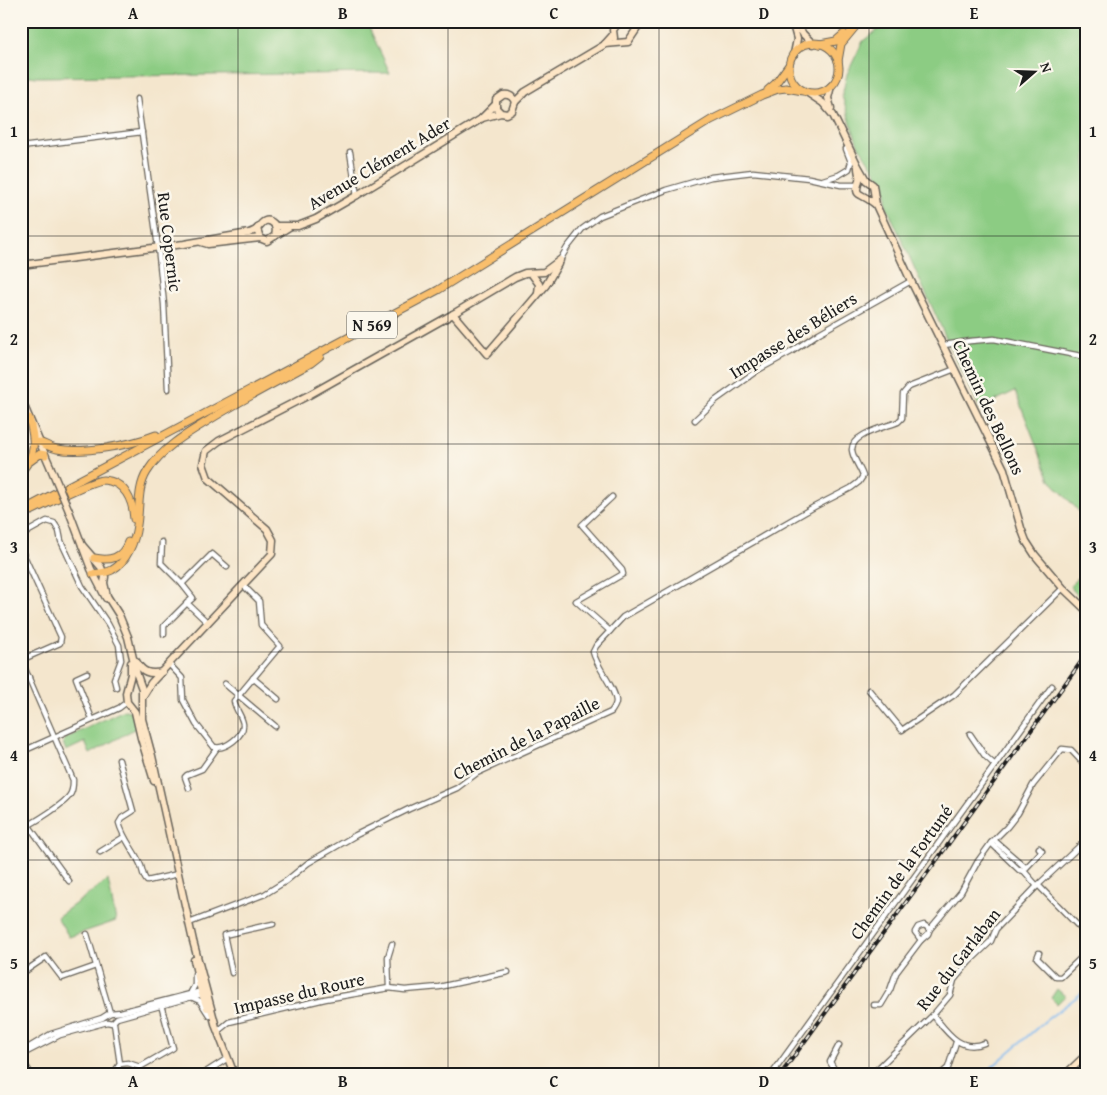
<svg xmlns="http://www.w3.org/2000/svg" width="1107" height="1095" font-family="'Gentium Book Plus',serif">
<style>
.green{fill:#8ccc83;stroke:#547450}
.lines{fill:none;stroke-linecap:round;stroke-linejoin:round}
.stream{stroke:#7cb7ee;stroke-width:2}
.street-casing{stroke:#68635a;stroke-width:7}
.secondary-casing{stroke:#68635a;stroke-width:9}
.primary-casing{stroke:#68635a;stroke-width:9}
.street{stroke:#fff;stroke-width:4.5}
.secondary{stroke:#fde5c5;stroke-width:6}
.primary{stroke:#f9bf6d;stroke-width:7}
.rail-casing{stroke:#1c1c1c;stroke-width:4}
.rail{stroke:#fbf7ec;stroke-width:2;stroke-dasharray:5.5;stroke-linecap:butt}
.secondary-bridge-casing{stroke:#68635a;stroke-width:9;stroke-linecap:butt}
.secondary-bridge{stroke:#fde5c5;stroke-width:6}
.grid{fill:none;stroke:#1c1c1c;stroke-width:1;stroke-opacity:0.55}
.labels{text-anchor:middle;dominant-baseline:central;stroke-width:5;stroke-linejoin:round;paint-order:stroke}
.shield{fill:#fbf7ec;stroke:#5f5e5a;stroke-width:1}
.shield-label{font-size:16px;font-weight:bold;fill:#1c1c1c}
.street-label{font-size:18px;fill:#1c1c1c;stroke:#fbf7ec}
.neatline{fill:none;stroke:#1c1c1c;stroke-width:2}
.grid-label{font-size:16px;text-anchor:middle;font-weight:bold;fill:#1c1c1c}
</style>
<rect width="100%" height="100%" fill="#fbf7ec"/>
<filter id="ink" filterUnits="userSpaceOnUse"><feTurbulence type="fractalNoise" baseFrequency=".02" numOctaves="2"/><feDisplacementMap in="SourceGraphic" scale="10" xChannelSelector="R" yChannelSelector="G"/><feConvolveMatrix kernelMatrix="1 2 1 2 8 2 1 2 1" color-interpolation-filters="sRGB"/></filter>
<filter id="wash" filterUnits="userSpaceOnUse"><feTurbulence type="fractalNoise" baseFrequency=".0096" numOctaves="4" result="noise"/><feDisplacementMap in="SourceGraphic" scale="20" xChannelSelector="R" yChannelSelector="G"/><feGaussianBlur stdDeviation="1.12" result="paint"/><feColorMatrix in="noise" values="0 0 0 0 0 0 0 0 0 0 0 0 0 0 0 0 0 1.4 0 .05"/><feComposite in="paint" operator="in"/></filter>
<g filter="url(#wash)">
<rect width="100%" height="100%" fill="#f4e6cd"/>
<!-- green -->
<g class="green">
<path d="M34 21H366L390 73 37 77 21 75V23Z"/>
<path d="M889 21H1086V519L1050 480 1015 391 980 408 946 338 886 205V193L877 174 858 145 842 96 847 74 863 41Z"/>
<path d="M1086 568V604L1070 587Z"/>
<path d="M124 710 131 711 134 715 136 728 90 754 85 742 66 751 63 743 64 739Z"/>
<path d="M108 880 116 921 69 937 57 917Z"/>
<path d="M1057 989 1065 996 1057 1004 1051 998Z"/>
</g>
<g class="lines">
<!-- stream -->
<path class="stream" d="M984 1074 1045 1021 1086 990"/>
</g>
</g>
<g filter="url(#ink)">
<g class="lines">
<defs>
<g id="street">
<path d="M137 99 158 247 164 304 168 389"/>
<path d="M21 147 142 132"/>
<path d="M350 152 357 196"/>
<path d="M823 180 839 175 849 169 851 162 846 149"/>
<path d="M560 260 567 248 582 229 600 216 666 190 711 177 753 172 809 178 841 185H858"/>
<path d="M944 345 970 341 994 339 1086 357"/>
<path d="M695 420 716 400 758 370 791 352 819 333 911 281"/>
<path d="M21 537 29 531 47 521 54 523 56 526 59 531 61 541 82 586 108 624 119 645 121 660 114 679 116 687"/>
<path d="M162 542 161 563 182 584 193 598 187 603 208 623"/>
<path d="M21 549 61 637 60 643 21 660"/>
<path d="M182 584 212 554 227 567"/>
<path d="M610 631 576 601 623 574 622 570 582 525 612 497"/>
<path d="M164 634V626L187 603"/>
<path d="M21 660 73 780C73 784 73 789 71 793 67 803 32 824 21 829"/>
<path d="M169 664 182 678 183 700 196 724 214 747C225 750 244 736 243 724 242 716 235 709 234 701L280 646 261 625 259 601 243 585"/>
<path d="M87 673 76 678 92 719"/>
<path d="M253 678 278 699"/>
<path d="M21 681 29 677"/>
<path d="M225 684 275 726"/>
<path d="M869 690 902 730 954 695 1063 588"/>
<path d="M970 734 985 756 995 765"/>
<path d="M21 752 119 708 127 702"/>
<path d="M119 760 133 811 122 818 119 823C123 839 135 851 141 866 143 872 143 877 147 881L178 874"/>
<path d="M189 788 185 777 187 775 202 769 217 748"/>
<path d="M29 826 69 881"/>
<path d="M995 841 1025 867 1024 871"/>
<path d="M991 843 1019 870 1024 871 1037 886"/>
<path d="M1080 846 1086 852"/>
<path d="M100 852 124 837"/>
<path d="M1025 869 1042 851 1039 848"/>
<path d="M1038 885 1086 934"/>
<path d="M189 923 265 894 286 881 308 863 356 835 409 809 457 788 477 773 611 712C613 709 616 706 616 701 615 687 597 668 593 652L596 646 623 617 814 507 851 488 859 482 863 476C860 467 853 459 852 450 851 434 886 427 898 422L902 418 903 394 909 387 955 369"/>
<path d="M930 929 924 925 918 927 915 932 921 940 928 934 930 929 961 892 978 861 991 843 1007 827 1018 813 1033 785 1062 749 1071 750 1086 766"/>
<path d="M87 934 110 1013"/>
<path d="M1039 953 1037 958 1056 977H1061L1086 953"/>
<path d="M232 973 224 935 273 924"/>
<path d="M21 974 46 957 62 978 96 966"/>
<path d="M389 988 388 957 392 944"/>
<path d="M191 992 195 985V974"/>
<path d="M191 997 200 1001 209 1015"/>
<path d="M874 1005H881L890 990 896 973 921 940"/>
<path d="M933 1015C947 1032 960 1053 984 1043"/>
<path d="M114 1023 120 1064"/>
<path d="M218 1031 229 1022 325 999 389 988 405 990 439 987 508 972"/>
<path d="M21 1052 51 1034 102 1018 110 1013 121 1012 202 991"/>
<path d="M21 1055 60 1035 107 1022 112 1023 117 1018 199 995 202 992"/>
<path d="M21 1058 31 1074"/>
<path d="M113 1074 120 1064 128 1063 140 1067 173 1048 161 1005"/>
<path d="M203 1074 228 1058"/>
<path d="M772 1074 1052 686"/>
<path d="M837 1074 830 1062 839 1045"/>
<path d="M872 1074 933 1015 950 995 954 980 969 962 991 941 996 929 1038 885 1086 840"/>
<path d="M941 1074 948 1068 956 1042"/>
</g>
<g id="secondary">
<path d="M792 21 797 39 794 54"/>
<path d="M795 21 803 34 813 44"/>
<path d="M614 38 613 30 618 23 640 21"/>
<path d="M605 44 628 42 642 21"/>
<path d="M831 86 828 98 831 108"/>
<path d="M808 93 823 103 833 115 858 166 866 180 873 185 876 205 911 281 1004 469 1021 528 1026 541 1035 555 1063 588 1086 610"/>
<path d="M515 102 525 92 604 45 613 35"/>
<path d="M482 118 501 113 507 114 512 111 515 102C513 97 509 94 503 95L496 100V108L501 113"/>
<path d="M858 168C858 171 860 177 859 180 858 186 854 192 861 195 867 198 870 200 875 204"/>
<path d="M275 226H298L316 219 354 197 481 119 495 105"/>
<path d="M257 229 260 238 267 241 289 227"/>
<path d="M201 242 208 244 260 238"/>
<path d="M21 265 184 244 249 233C252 232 255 231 257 229 261 224 266 216 274 224 277 228 276 232 275 236"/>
<path d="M531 273 539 284 538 293"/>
<path d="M453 314 487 354 546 285 558 264"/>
<path d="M21 399 50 466"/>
<path d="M69 511 91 569 106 598"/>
<path d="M82 545 101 567 105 577 104 583 107 596 119 615 128 637 137 675 142 689V719L152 756 193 941 216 1027 234 1074"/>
<path d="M136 661C142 672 149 675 162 672"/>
<path d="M131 663V674L126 693 127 702 135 712 141 738 154 781"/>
<path d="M143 696 151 683 272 554 273 540 267 529 208 478 203 464 206 451 219 441 309 395 453 314 515 277 525 273 544 272 560 260"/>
<path d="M194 960 201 991 207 1008"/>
<path d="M1066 1074 1086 1055"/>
</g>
<g id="primary">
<circle cx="814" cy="68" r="25"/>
<path d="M820 44 836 41 844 34"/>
<path d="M838 61 841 44 860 21"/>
<path d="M768 90 775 84 789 65"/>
<path d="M39 442C45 444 51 448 57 449 84 454 131 445 156 435"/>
<path d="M29 462 40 454 45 455"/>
<path d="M21 472C37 453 35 440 29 418"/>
<path d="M21 511 438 290 711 120 762 95 778 89 786 88 803 91"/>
<path d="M31 511C45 505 91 480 103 480 125 481 133 501 134 519"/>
<path d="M94 558C110 561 122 559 128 542"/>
<path d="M93 574C99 573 106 573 112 570 127 562 135 541 137 525 140 507 137 488 147 472 162 448 186 434 211 419 243 399 277 382 311 363L320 356"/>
</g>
</defs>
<!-- street casing -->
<use href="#street" class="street-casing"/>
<!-- secondary casing -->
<use href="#secondary" class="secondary-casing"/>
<!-- primary casing -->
<use href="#primary" class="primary-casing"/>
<!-- street -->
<use href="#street" class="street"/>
<!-- secondary -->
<use href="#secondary" class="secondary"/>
<!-- primary -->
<use href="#primary" class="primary"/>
<defs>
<path id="rail" d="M781 1074 1086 655"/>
</defs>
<!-- rail casing -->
<use href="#rail" class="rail-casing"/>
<!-- rail -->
<use href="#rail" class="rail"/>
<defs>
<path id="secondary-bridge" d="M50 466 69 511"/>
</defs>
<!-- secondary-bridge casing -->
<use href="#secondary-bridge" class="secondary-bridge-casing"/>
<!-- secondary-bridge -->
<use href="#secondary-bridge" class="secondary-bridge"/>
</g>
</g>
<!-- grid -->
<path class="grid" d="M238 21V1074M448 21V1074M659 21V1074M869 21V1074M21 236H1086M21 444H1086M21 652H1086M21 860H1086"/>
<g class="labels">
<!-- shield labels -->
<rect class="shield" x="347" y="311.5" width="50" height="27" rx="4"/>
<g class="shield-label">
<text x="372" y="325">N 569</text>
</g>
<!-- street labels -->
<g class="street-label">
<text transform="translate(379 163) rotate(-31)">Avenue Clément Ader</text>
<text transform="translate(170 242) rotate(83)">Rue Copernic</text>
<text transform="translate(793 335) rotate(-32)">Impasse des Béliers</text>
<text transform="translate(989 407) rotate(65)">Chemin des Bellons</text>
<text transform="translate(526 738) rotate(-27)">Chemin de la Papaille</text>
<text transform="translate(901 872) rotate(-54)">Chemin de la Fortuné</text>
<text transform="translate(958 959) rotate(-52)">Rue du Garlaban</text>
<text transform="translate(299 993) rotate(-13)">Impasse du Roure</text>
</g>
</g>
<!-- margin -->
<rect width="1107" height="1095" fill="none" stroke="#fbf7ec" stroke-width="55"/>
<!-- north arrow -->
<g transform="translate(1034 72) rotate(70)" stroke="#fbf7ec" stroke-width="4" paint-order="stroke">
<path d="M0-4L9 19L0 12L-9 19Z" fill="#1c1c1c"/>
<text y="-8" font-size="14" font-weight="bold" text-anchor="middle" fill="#1c1c1c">N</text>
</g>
<rect x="28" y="28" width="1052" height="1040" class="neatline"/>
<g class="grid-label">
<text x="133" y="19">A</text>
<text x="343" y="19">B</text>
<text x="554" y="19">C</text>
<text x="764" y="19">D</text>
<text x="974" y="19">E</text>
<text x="14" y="137">1</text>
<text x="1093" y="137">1</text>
<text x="14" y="345">2</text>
<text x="1093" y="345">2</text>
<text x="14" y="553">3</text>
<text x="1093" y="553">3</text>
<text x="14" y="761">4</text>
<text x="1093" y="761">4</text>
<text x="14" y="969">5</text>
<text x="1093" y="969">5</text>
<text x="133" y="1087">A</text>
<text x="343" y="1087">B</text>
<text x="554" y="1087">C</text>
<text x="764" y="1087">D</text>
<text x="974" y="1087">E</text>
</g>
</svg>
